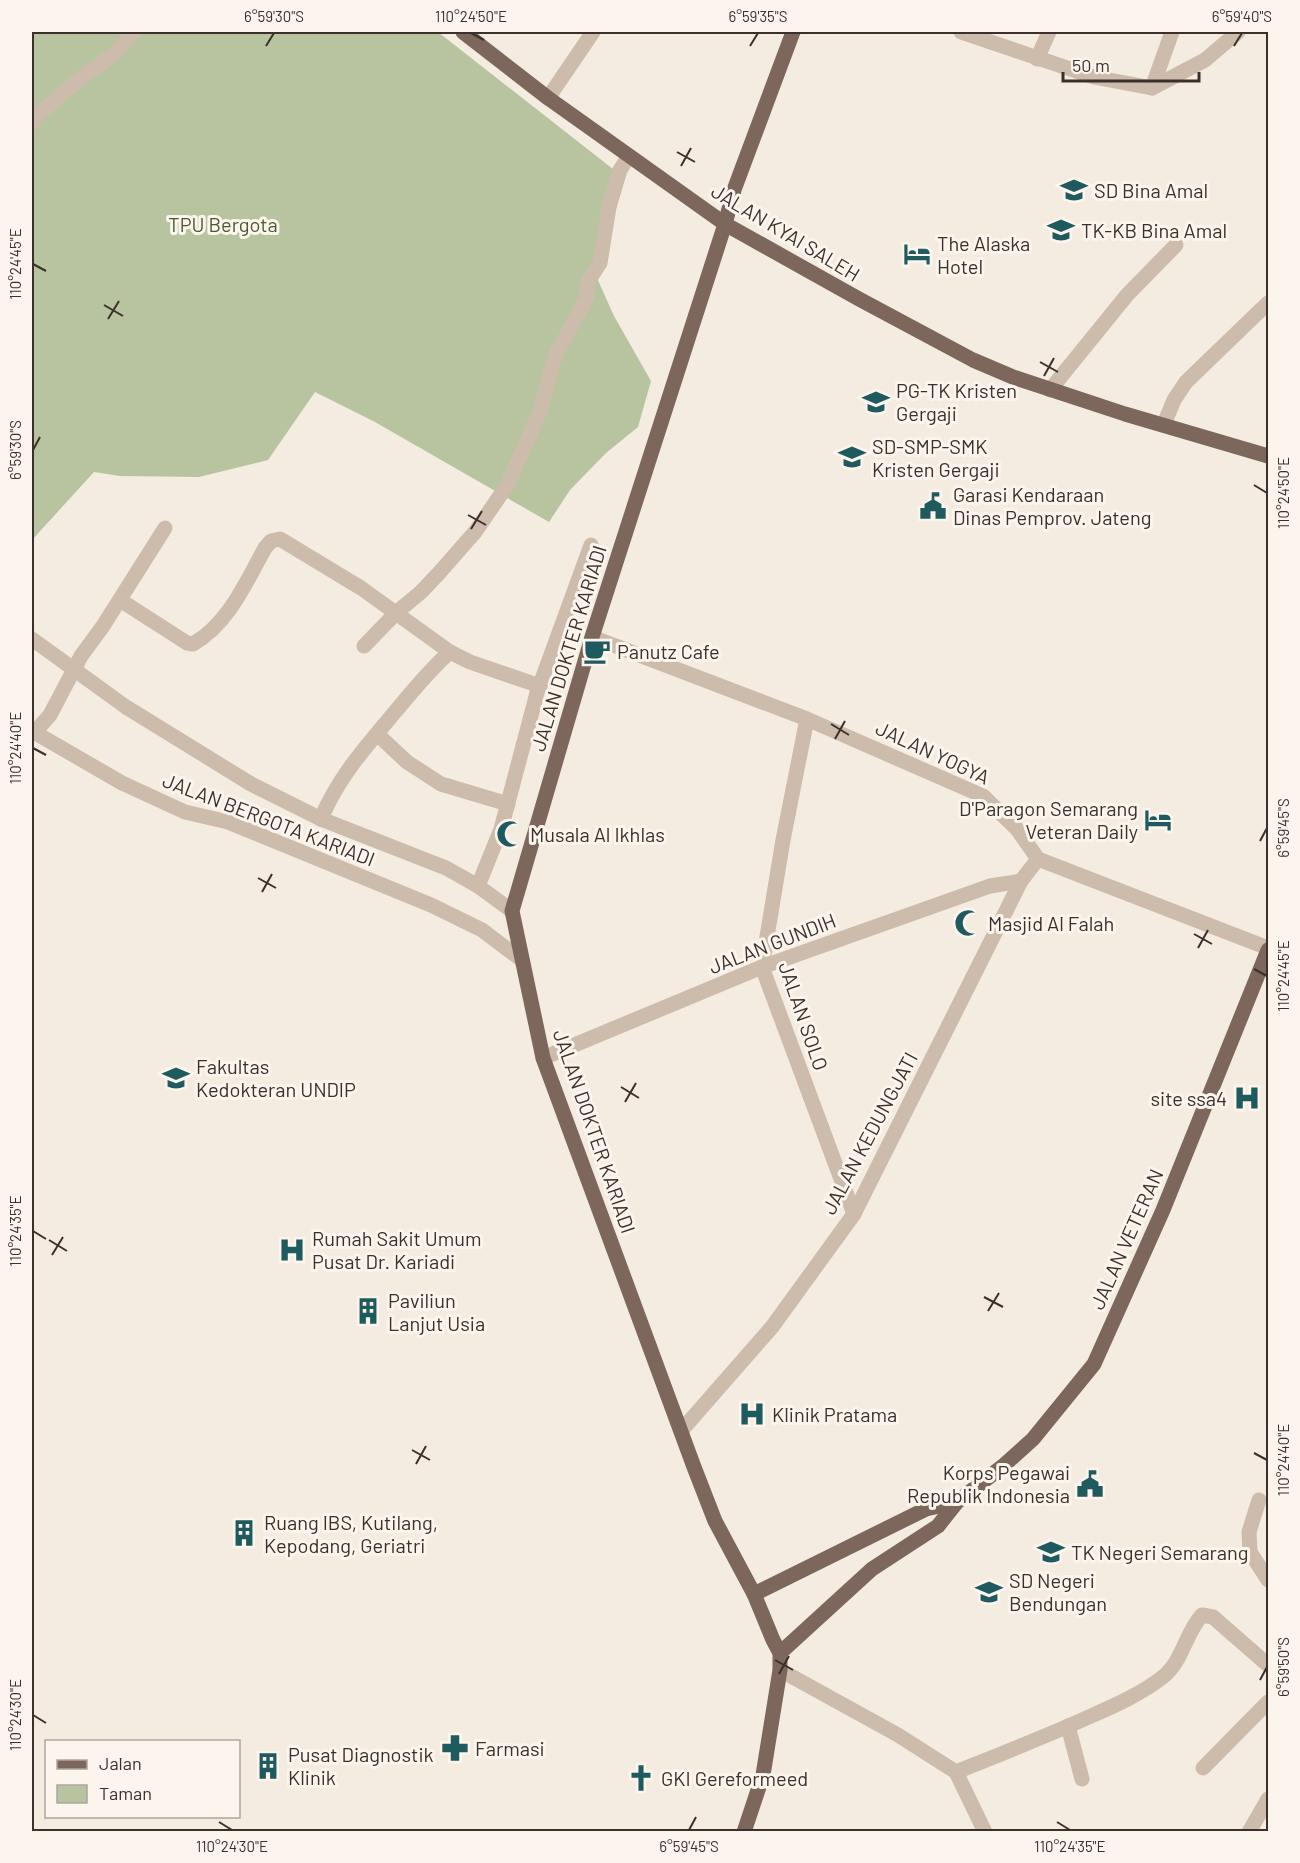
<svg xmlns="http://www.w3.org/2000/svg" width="1300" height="1863" font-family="Barlow,sans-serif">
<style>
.green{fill:#b8c4a0}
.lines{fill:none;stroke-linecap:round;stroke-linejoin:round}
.minor{stroke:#cdbbac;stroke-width:15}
.major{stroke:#7d675c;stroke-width:15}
.ticks{fill:none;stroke:#3b302b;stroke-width:2}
.labels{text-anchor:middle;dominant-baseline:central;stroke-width:6;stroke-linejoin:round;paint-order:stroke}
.poi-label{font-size:20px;fill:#3b302b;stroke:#fbf5ee;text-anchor:start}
.park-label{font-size:20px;fill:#4a5a2e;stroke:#fbf5ee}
.street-label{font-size:20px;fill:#3b302b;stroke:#fbf5ee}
.neatline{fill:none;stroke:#3b302b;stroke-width:2}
.ticks-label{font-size:15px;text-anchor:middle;fill:#3b302b}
</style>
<rect width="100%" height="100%" fill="#f4ebe1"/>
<!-- green -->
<path class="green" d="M32 32H438L618 173 592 267 614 316 651 381 638 427 606 453 570 490 549 522 375 422 315 392 268 460 199 477 120 476 94 472 32 540Z"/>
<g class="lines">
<!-- minor -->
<g class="minor">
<path d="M961 32 1094 77 1152 88 1205 60 1238 32"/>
<path d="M1037 59 1049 32"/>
<path d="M1152 88 1172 32"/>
<path d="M548 98 593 32"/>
<path d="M32 123 35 117 82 77 113 55 134 32"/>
<path d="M1050 390 1127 295 1176 245"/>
<path d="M1164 424 1174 400 1186 382 1268 303"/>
<path d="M120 600 187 643 193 644C229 623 246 582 265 548L271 541 280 539 361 588 450 652 470 662 540 686"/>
<path d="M592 637 807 719 983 796 1017 829 1038 859 1268 948"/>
<path d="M32 639 126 707 251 784 321 819 446 868 478 886 512 911"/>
<path d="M364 646 397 612 421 592 439 573 475 532 508 484 540 411 555 356 587 297V283L600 263 609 207 620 170 629 156"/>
<path d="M807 719 783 840 762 967 854 1214"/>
<path d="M32 731 122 783 185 812 228 822 431 905 482 930 522 960"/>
<path d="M34 733 50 715 81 656 103 626 165 528"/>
<path d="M377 734 407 762 441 784 508 804"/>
<path d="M321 819C338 777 366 747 394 713 412 692 429 670 450 652"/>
<path d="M478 886 501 829 537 693 591 545"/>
<path d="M543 1058 762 967 990 886 1021 881"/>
<path d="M681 1431 772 1327 854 1214 1021 881 1038 859"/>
<path d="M1259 1500 1249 1532 1250 1552 1268 1580"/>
<path d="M780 1670 898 1735 956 1772 985 1832"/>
<path d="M1068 1726 1082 1779"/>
<path d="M1203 1768 1268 1702"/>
<path d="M956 1772C1001 1754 1047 1736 1091 1716 1116 1705 1143 1693 1164 1676 1183 1660 1186 1632 1202 1615L1213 1617 1268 1665"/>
<path d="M1249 1832 1268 1799"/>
</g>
<!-- major -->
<g class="major">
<path d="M463 32 548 98 725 224 859 299 973 360 1013 377 1125 414 1268 456"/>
<path d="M754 1594 926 1509 957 1502"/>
<path d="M780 1653 872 1569 938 1526 957 1502 1003 1466 1033 1439 1094 1364 1163 1210 1268 950"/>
<path d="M744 1832 763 1775 780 1670V1653L773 1640 754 1594 715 1521 694 1467 543 1058 512 911 592 637 725 224 734 190 793 32"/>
</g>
</g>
<!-- ticks -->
<path class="ticks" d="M471 33 484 40M266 46 274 33M750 46 758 33M1234 46 1242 33M677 152 695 162M681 166 691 148M33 264 46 271M104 305 123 316M108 319 119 301M1040 362 1058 372M1044 376 1054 358M33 450 40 437M1254 485 1267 493M468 515 486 525M471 529 482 511M831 724 849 735M835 739 845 721M33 748 46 755M1260 841 1267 828M258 878 276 888M262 892 272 874M1194 934 1212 944M1198 948 1208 930M1254 969 1267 976M621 1087 639 1098M625 1102 636 1083M33 1231 46 1239M49 1240 67 1251M52 1255 63 1237M984 1297 1003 1307M988 1311 999 1293M412 1450 430 1460M1254 1453 1267 1460M416 1464 426 1446M775 1660 793 1670M779 1674 789 1656M1260 1680 1267 1667M33 1715 46 1723M219 1822 232 1830M1057 1822 1070 1830M689 1830 696 1817"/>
<!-- icons -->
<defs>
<symbol id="school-bare" viewBox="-9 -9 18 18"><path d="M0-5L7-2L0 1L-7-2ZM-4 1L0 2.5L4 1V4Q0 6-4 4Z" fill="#1f5a5e" stroke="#fbf5ee" stroke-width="2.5" paint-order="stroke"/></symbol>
<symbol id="hotel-bare" viewBox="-9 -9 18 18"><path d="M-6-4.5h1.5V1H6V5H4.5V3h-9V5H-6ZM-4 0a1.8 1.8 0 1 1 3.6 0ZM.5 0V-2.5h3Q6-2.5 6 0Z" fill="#1f5a5e" stroke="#fbf5ee" stroke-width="2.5" paint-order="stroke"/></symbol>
<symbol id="civic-bare" viewBox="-9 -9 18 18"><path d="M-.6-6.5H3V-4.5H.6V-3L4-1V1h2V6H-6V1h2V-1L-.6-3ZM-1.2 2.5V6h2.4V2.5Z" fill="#1f5a5e" stroke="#fbf5ee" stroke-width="2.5" paint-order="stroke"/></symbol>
<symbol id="cafe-bare" viewBox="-9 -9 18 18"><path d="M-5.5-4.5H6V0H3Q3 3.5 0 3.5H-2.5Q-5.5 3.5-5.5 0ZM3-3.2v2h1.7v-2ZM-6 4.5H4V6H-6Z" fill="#1f5a5e" stroke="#fbf5ee" stroke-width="2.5" paint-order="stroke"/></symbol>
<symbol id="mosque-bare" viewBox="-9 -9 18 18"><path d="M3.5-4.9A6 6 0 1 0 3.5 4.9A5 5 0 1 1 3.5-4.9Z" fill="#1f5a5e" stroke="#fbf5ee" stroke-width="2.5" paint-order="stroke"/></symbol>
<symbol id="university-bare" viewBox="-9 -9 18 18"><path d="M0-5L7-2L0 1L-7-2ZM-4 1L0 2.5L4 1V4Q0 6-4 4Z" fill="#1f5a5e" stroke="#fbf5ee" stroke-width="2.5" paint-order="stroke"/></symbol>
<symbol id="hospital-bare" viewBox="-9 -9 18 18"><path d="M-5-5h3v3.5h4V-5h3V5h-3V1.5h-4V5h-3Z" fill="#1f5a5e" stroke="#fbf5ee" stroke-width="2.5" paint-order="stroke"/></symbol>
<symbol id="building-bare" viewBox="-9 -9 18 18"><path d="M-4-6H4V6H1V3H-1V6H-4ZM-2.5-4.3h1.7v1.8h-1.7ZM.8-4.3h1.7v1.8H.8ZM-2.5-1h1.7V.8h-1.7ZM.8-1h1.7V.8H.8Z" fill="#1f5a5e" stroke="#fbf5ee" stroke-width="2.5" paint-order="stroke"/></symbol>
<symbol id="pharmacy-bare" viewBox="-9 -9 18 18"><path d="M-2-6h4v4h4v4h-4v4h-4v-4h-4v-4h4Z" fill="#1f5a5e" stroke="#fbf5ee" stroke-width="2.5" paint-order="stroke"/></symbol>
<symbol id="church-bare" viewBox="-9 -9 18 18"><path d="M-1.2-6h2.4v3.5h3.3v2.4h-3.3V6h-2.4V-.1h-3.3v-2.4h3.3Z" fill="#1f5a5e" stroke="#fbf5ee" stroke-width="2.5" paint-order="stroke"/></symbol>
</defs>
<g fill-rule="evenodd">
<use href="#school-bare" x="1055" y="171" width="38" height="38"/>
<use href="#school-bare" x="1042" y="211" width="38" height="38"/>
<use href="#hotel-bare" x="898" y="235" width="38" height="38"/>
<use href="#school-bare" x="857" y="383" width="38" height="38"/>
<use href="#school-bare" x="833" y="438" width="38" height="38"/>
<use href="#civic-bare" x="914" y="487" width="38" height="38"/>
<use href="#cafe-bare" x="578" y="632" width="38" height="38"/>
<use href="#hotel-bare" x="1139" y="801" width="38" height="38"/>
<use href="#mosque-bare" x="491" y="815" width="38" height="38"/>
<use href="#mosque-bare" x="949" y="904" width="38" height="38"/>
<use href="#university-bare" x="157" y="1059" width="38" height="38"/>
<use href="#hospital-bare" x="1228" y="1079" width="38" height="38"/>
<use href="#hospital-bare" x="273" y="1231" width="38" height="38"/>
<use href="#building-bare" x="349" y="1292" width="38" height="38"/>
<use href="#hospital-bare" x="733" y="1395" width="38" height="38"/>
<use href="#civic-bare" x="1071" y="1465" width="38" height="38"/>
<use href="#building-bare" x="225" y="1514" width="38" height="38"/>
<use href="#school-bare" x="1032" y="1533" width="38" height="38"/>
<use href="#school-bare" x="970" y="1573" width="38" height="38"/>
<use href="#pharmacy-bare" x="436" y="1729" width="38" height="38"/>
<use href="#building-bare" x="249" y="1747" width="38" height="38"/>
<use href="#church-bare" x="622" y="1759" width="38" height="38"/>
</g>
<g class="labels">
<!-- poi labels -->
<g class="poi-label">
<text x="1094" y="190">SD Bina Amal</text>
<text x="1081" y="230">TK-KB Bina Amal</text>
<text x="937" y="243">The Alaska<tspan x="937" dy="23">Hotel</tspan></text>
<text x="896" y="390">PG-TK Kristen<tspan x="896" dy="23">Gergaji</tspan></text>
<text x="872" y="446">SD-SMP-SMK<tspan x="872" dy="23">Kristen Gergaji</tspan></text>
<text x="953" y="494">Garasi Kendaraan<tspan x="953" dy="23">Dinas Pemprov. Jateng</tspan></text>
<text x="617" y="651">Panutz Cafe</text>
<text x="1138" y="808" text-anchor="end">D'Paragon Semarang<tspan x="1138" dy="23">Veteran Daily</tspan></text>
<text x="530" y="834">Musala Al Ikhlas</text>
<text x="988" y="923">Masjid Al Falah</text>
<text x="196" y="1066">Fakultas<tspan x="196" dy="23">Kedokteran UNDIP</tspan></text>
<text x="1227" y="1098" text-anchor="end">site ssa4</text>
<text x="312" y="1238">Rumah Sakit Umum<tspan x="312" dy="23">Pusat Dr. Kariadi</tspan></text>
<text x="388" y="1300">Paviliun<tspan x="388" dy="23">Lanjut Usia</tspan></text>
<text x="772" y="1414">Klinik Pratama</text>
<text x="1070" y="1472" text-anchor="end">Korps Pegawai<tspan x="1070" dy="23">Republik Indonesia</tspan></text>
<text x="264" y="1522">Ruang IBS, Kutilang,<tspan x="264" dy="23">Kepodang, Geriatri</tspan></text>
<text x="1071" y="1552">TK Negeri Semarang</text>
<text x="1009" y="1580">SD Negeri<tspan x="1009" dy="23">Bendungan</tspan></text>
<text x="475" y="1748">Farmasi</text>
<text x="288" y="1754">Pusat Diagnostik<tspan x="288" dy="23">Klinik</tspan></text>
<text x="661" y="1778">GKI Gereformeed</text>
</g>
<!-- park labels -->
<g class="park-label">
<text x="223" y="224">TPU Bergota</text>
</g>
<!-- street labels -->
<g class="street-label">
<text transform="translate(786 232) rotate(31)">JALAN KYAI SALEH</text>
<text transform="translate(568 648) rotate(-73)">JALAN DOKTER KARIADI</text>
<text transform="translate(933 752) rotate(25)">JALAN YOGYA</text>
<text transform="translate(269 819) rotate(21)">JALAN BERGOTA KARIADI</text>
<text transform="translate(772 943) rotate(-21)">JALAN GUNDIH</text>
<text transform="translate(804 1016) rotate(71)">JALAN SOLO</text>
<text transform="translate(595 1131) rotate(71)">JALAN DOKTER KARIADI</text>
<text transform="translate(869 1133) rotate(-62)">JALAN KEDUNGJATI</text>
<text transform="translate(1126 1239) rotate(-66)">JALAN VETERAN</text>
</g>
</g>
<!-- border -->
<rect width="1300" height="1863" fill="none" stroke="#fbf5ee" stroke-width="66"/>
<!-- legend -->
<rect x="45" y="1740" width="195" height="78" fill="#fbf5ee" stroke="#aea6a0" stroke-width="1.5"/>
<rect x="57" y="1760" width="30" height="9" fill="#7d675c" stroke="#aea6a0" stroke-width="1.5"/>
<text x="99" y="1770" font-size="18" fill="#3b302b">Jalan</text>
<rect x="57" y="1785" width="30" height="18" fill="#b8c4a0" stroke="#aea6a0" stroke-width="1.5"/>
<text x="99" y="1800" font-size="18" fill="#3b302b">Taman</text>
<!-- scale -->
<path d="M1063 72v9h136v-9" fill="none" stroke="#3b302b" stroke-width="3"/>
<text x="1072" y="72" font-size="18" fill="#3b302b" stroke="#fbf5ee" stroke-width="4.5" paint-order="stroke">50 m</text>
<rect x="33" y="33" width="1234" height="1797" class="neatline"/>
<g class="ticks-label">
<text x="274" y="22">6°59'30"S</text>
<text x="471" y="22">110°24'50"E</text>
<text x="758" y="22">6°59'35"S</text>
<text x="1242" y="22">6°59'40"S</text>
<text transform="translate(16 264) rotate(-90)" y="5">110°24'45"E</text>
<text transform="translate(16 450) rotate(-90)" y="5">6°59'30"S</text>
<text transform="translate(1284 493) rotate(-90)" y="5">110°24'50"E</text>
<text transform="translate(16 748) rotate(-90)" y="5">110°24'40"E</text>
<text transform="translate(1284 828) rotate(-90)" y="5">6°59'45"S</text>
<text transform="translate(1284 976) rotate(-90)" y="5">110°24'45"E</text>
<text transform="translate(16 1231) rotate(-90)" y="5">110°24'35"E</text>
<text transform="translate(1284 1460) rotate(-90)" y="5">110°24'40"E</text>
<text transform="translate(1284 1667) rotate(-90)" y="5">6°59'50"S</text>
<text transform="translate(16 1715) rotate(-90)" y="5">110°24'30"E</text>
<text x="232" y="1852">110°24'30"E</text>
<text x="689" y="1852">6°59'45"S</text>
<text x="1070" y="1852">110°24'35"E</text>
</g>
</svg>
